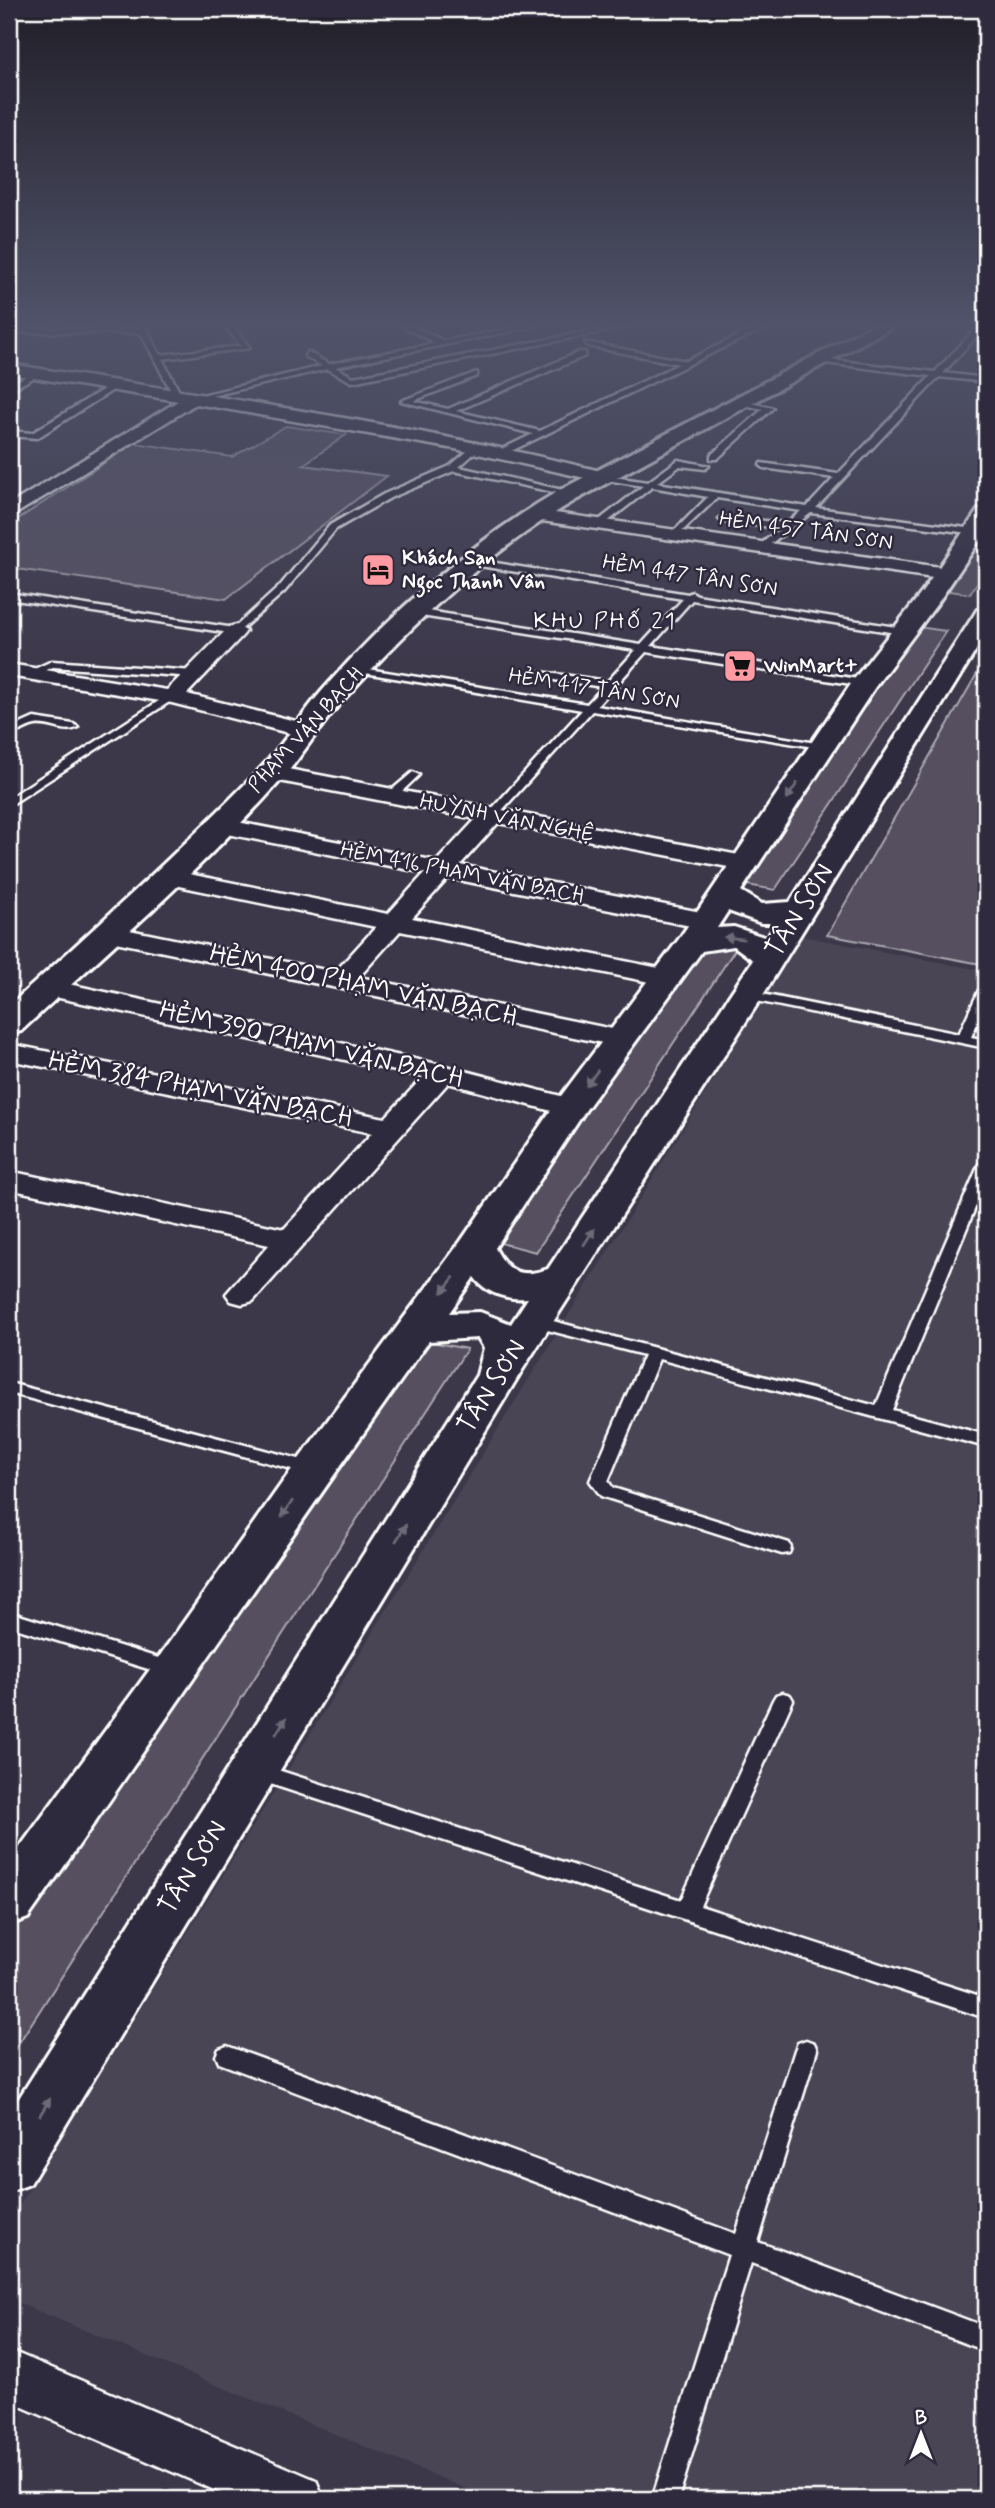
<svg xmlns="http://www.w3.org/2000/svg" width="995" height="2508" font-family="Mynerve,sans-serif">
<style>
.built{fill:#494455}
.green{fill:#555060;stroke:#aaa8b0;stroke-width:2}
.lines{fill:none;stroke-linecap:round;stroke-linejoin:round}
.service-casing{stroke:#fff;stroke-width:5}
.minor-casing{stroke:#fff;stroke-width:5}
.tertiary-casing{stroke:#fff;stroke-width:6}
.service{fill:#2f2a3d;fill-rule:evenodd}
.minor{fill:#2f2a3d;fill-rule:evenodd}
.tertiary{fill:#2f2a3d;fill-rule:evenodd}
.oneway{fill:#6d6a77}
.labels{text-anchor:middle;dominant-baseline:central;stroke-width:5;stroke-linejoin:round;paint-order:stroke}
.far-street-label{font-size:21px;fill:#fff;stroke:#2f2a3d}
.far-poi-label{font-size:21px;font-weight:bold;fill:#fff;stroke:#2f2a3d;text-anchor:start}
.far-neighbourhood-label{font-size:23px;letter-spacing:2px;fill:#fff;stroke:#2f2a3d}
.street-label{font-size:26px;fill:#fff;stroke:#2f2a3d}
</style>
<rect width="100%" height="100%" fill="#3c3749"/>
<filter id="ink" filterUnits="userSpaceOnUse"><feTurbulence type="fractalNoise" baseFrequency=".0143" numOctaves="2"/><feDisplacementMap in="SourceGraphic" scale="14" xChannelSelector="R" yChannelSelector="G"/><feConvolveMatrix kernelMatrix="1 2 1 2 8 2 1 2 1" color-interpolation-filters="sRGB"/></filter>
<g filter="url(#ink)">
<!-- built -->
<path class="built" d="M802 936 986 971V2499H491L9 2299V2222Z"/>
<!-- green -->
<g class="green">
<path d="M286 426 346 435 303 465 387 476 226 599 9 568V525L135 443 232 457Z"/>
<path d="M986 508V569L970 594 929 588Z"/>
<path d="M904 625 946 631 775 890 731 882Z"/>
<path d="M986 658V965L827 935Z"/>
<path d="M690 941 736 948 536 1252 481 1238Z"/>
<path d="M406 1337 467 1349 13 2052 9 2050V1911Z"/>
</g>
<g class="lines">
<defs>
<g id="service">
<path d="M137 326H145L160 355 241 346 225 326H233L250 348 162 359 180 393 176 395 172 393 141 333 9 332V328L139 329Z"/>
<path d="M401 326H411L444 341 522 326H537L335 367 353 377 616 326H631L352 382 327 369 194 400 190 398 322 366 305 356 308 352 329 364 436 343Z"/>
<path d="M758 326H768L503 455 500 454V450L533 434 401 401 477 372V376L413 401 448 409 579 352H585V356L456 411 540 431 679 364 588 346 585 342 686 361Z"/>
<path d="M978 326H986L943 373 986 378V382L939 377 816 508 974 529 977 530V534L811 513 761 551 758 550V546L781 528 724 522 719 519 721 517 787 523 801 511 717 498 675 538 670 535 708 497 652 487 602 526 594 524 643 486 600 479V475L648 482 678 460 709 466 705 469 680 466 657 483 807 507 834 478 764 468 760 465 761 463 838 474 931 376 817 362 814 358 935 372Z"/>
<path d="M35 371 42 373 9 391V386Z"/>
<path d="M114 383 121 385 37 438 9 436V431L32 433Z"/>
<path d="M738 400 773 408 717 459H711V455L763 409 738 404Z"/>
<path d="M476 444 480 447 479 449 459 467 576 493 572 496 454 471 390 498 336 529 285 591 236 634 9 599V593L234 628 279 587 330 525 384 494 450 466Z"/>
<path d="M471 559 688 594 692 592 697 595 902 628 907 631 902 634 692 600 651 646 864 680 869 683 864 686 646 652 618 683V687L613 688 597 706 822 744 828 747 826 749 592 711 496 817H488V813L582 710 359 672 355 671V667L587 704 603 687 540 678 535 675 540 672 608 681 636 650 415 615 410 612 415 609 641 645 683 599 468 564 466 562Z"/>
<path d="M52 661 194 671 199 674 194 677 53 667 33 675 28 672Z"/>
<path d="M168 695 177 697 9 806V798Z"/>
<path d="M34 718 73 724 78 727C66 735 49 722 35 725 24 727 21 734 9 731V725L16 726Z"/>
<path d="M413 772 419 775 417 777 395 798H387V794Z"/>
<path d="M986 986V1004L971 1037 986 1040V1048L747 999 740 995 747 991 959 1034 979 990Z"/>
<path d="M986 1160V1181L892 1410 986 1435V1447L659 1359 608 1481 613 1488 789 1543 791 1548 789 1553 782 1554 601 1496 590 1481 644 1355 528 1325 526 1321 528 1317 534 1316 876 1406 979 1164Z"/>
<path d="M9 1383 314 1463 320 1465 323 1469 320 1473 314 1475 9 1393Z"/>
<path d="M9 1612 181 1665 184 1670 181 1675 174 1677 9 1626Z"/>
<path d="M783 1693 790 1695 793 1700 700 1906 986 1998V2018L249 1777 246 1771 249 1765 256 1763 681 1900 773 1700 776 1695Z"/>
<path d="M806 2040 814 2043 817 2050 758 2242 986 2327V2351L751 2263 678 2499H652L729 2255 219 2063 216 2056 219 2049 227 2046 736 2234 795 2050 798 2043Z"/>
</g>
<g id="minor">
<path d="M9 364C210 396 412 424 609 473L612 477 603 482 455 449 196 404 9 518V505L178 401 9 374Z"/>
<path d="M534 510 947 568 957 574 947 580 528 519 525 515Z"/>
<path d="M236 625 246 631 243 635 187 694 312 725 315 730 312 735 304 737 172 703 9 676V664L167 690 229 627Z"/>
<path d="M272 766 744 856 753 858 756 863 753 868 744 870 498 823 460 865 706 913 715 916 719 921 715 926 706 929 448 878 412 918 664 969 673 971 677 977 673 983 664 985 400 931 359 977 632 1033 636 1039 632 1045 622 1047 96 938 92 933 96 928 105 925 335 972 376 927 169 884 160 882 157 877 160 872 169 870 388 914 425 873 217 832 209 830 205 825 209 820 217 818 437 861 476 819 264 778 261 773Z"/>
<path d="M50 980 442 1065 580 1101 584 1107 580 1113 570 1116 448 1083 253 1301 242 1304 231 1301 226 1294 269 1245 9 1189V1171L284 1229 372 1133 9 1060V1044L385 1118 423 1077 41 994 37 988 41 982Z"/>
<path d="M9 2350 316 2480 324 2499H235L9 2401Z"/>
</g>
<g id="tertiary">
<path d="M871 326H894L576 500C487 552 412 624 343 700 320 725 303 755 281 780 201 870 109 949 21 1031L9 1034V1006C94 929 179 852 259 770 283 746 300 716 322 691 388 615 473 541 560 490Z"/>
<path d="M986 508V531L939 601 875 687 741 891 762 904 790 902 974 615 977 610 986 608V634L763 995 519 1375 30 2184 9 2192V2114L477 1375 484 1348 478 1338 429 1341C292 1531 162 1727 28 1918L9 1925V1862L159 1657 299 1459 461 1241 558 1100 679 939 855 678 923 591 978 510ZM728 911 761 923H777L767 938 734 927 717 928ZM734 946 753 960 548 1269C521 1278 508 1273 495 1248L585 1111 702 951ZM474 1277C486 1294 509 1300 528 1298L511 1324 480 1312 449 1313Z"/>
</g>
</defs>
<!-- service casing -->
<use href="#service" class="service-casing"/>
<!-- minor casing -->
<use href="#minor" class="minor-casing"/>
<!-- tertiary casing -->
<use href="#tertiary" class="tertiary-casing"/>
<!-- service -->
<use href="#service" class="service"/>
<!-- minor -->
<use href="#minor" class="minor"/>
<!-- tertiary -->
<use href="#tertiary" class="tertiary"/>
</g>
<!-- one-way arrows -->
<defs><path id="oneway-solid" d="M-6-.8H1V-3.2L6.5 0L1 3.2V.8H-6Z" transform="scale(1.75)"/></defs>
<g class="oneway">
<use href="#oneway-solid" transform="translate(792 791) rotate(124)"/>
<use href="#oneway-solid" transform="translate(734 938) rotate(-174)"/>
<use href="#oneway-solid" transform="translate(592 1078) rotate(127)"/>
<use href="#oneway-solid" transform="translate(589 1237) rotate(-57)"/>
<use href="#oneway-solid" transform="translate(448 1285) rotate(127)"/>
<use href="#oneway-solid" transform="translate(287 1509) rotate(124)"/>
<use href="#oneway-solid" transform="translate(401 1533) rotate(-58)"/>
<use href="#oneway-solid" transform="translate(281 1726) rotate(-58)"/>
<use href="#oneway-solid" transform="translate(45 2107) rotate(-58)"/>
</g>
</g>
<!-- sky -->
<linearGradient id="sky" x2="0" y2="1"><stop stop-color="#211e28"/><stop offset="0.48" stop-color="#50536a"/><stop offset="1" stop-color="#50536a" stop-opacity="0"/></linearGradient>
<rect width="995" height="677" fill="url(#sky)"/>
<!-- icons -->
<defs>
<symbol id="hotel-square" viewBox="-11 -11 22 22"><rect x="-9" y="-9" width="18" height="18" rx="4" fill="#ff9aa2" stroke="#2f2a3d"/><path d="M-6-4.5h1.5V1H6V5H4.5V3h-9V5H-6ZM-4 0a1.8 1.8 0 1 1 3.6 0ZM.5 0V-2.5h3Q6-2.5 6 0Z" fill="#111"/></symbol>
<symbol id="supermarket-square" viewBox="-11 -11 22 22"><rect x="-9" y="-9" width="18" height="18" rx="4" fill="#ff9aa2" stroke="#2f2a3d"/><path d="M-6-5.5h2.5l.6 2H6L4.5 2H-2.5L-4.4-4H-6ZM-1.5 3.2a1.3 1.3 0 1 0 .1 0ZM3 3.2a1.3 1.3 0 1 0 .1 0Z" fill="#111"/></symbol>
</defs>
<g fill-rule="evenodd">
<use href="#hotel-square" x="359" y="551" width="38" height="38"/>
<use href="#supermarket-square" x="721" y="647" width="38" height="38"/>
</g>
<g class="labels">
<!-- far-street labels -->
<g class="far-street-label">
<text transform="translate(806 531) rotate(8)">HẺM 457 TÂN SƠN</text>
<text transform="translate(690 576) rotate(9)">HẺM 447 TÂN SƠN</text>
<text transform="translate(594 689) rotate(9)">HẺM 417 TÂN SƠN</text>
<text transform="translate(306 730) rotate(-48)">PHẠM VĂN BẠCH</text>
<text transform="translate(507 818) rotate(11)">HUỲNH VĂN NGHỆ</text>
<text transform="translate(462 873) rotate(11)">HẺM 416 PHẠM VĂN BẠCH</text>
</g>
<!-- far-poi labels -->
<g class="far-poi-label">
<text x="402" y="558">Khách Sạn<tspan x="402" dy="24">Ngọc Thanh Vân</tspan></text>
<text x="764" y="666">WinMart+</text>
</g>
<!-- far-neighbourhood labels -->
<g class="far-neighbourhood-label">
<text x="605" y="622">KHU PHỐ 21</text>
</g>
<!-- street labels -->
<g class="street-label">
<text transform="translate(800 911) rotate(-58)">TÂN SƠN</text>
<text transform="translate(363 986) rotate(12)">HẺM 400 PHẠM VĂN BẠCH</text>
<text transform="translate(311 1045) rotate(13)">HẺM 390 PHẠM VĂN BẠCH</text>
<text transform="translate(200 1090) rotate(11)">HẺM 384 PHẠM VĂN BẠCH</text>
<text transform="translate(492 1387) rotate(-58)">TÂN SƠN</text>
<text transform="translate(193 1868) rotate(-58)">TÂN SƠN</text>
</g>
</g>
<!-- margin -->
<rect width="995" height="2508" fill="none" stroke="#2f2a3d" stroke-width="35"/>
<rect x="18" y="18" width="960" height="2473" fill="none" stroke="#fff" stroke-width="2.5" filter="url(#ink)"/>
<!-- north arrow -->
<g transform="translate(921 2434)" stroke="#2f2a3d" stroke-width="5" paint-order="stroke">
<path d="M0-5L12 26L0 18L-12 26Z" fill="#ffffff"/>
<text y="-10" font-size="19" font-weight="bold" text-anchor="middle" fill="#ffffff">B</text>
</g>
</svg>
